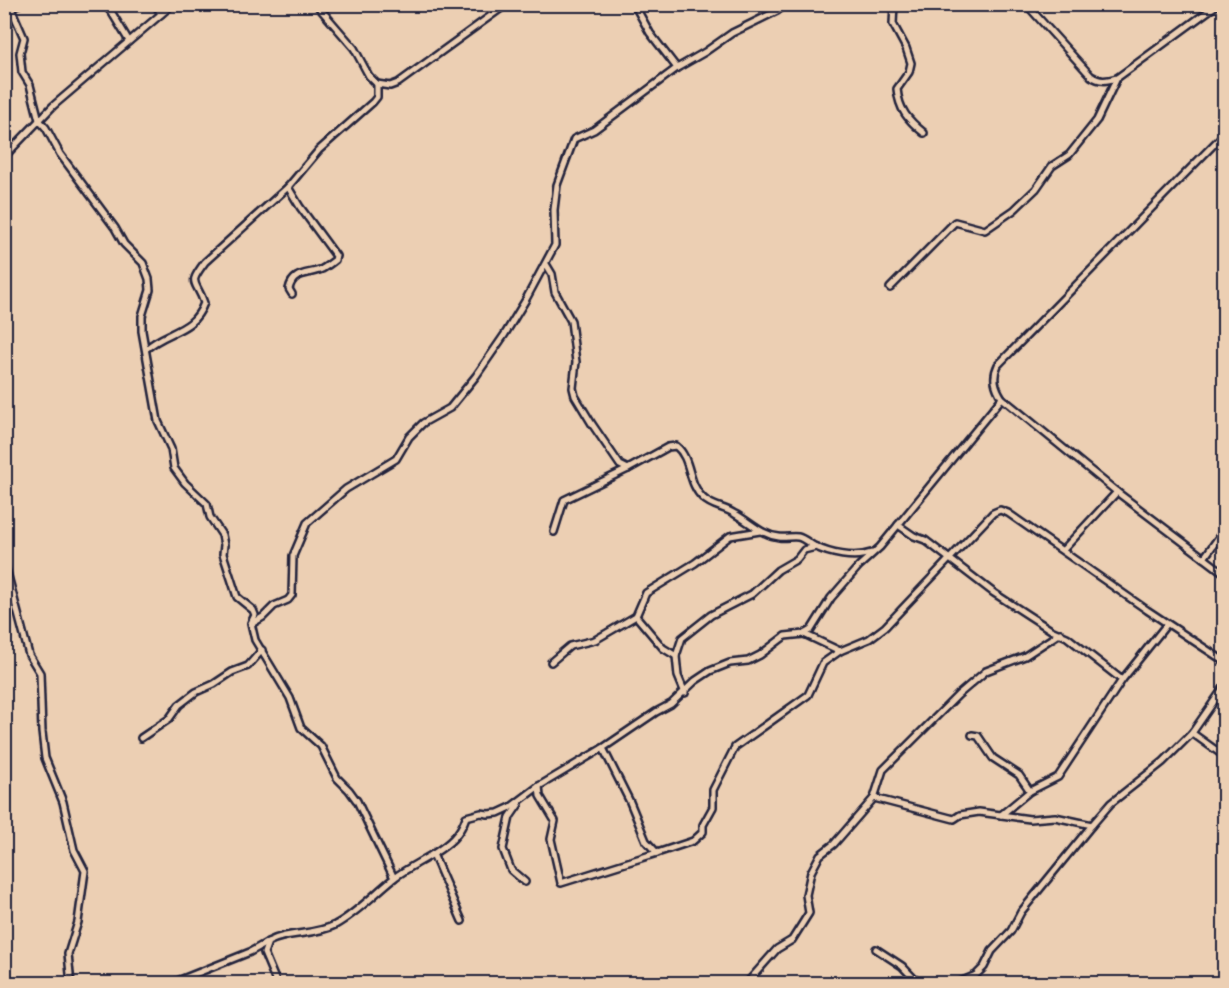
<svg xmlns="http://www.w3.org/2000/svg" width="1229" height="988" font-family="'Patrick Hand',sans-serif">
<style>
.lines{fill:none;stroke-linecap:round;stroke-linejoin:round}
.street-casing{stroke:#22223b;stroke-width:10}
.street{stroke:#eccfb3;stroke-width:5}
</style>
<rect width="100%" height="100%" fill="#eccfb3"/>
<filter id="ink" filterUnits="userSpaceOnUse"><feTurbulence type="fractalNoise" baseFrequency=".0167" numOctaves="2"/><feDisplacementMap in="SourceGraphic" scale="12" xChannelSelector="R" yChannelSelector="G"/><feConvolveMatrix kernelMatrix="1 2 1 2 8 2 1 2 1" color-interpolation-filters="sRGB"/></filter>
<g filter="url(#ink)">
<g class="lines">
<defs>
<g id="street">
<path d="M12 4 11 8 24 38 20 53 22 72 30 85 39 120 46 128 60 154 115 228 124 244 143 263 149 279 150 290 142 316V331L158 421 171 449 174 468 185 483 207 504 210 517 222 535 224 545 223 554 237 597 253 610 255 615 251 623 255 640 290 698 301 728 321 746 337 778 349 790 357 801 394 878"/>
<path d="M104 4 112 13 129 41"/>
<path d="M155 4 161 14"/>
<path d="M316 4 354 48 369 76 377 84 390 86 398 83 507 4"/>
<path d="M634 4 650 33 677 68"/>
<path d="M894 4 893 24 906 48 911 63 909 72 897 89C899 110 908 120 924 133"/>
<path d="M1026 4 1091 76C1100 82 1106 81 1117 78L1218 4"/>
<path d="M4 9 19 4"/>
<path d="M4 157 53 106 173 4"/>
<path d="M288 187 300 207 336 256 335 260C331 263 326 267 322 269 308 275 293 271 289 289L292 294"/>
<path d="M546 264 552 274 555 292 571 321 576 362 573 388 575 396 592 424 620 465 628 469 668 447 676 446C692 459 687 483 703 498 712 507 725 507 735 514 750 522 761 535 779 537 785 538 792 536 798 537 803 538 809 543 814 546 830 554 854 559 871 553"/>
<path d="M890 288 955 222 985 230 1014 210 1036 189 1052 166 1069 155 1097 120 1117 78"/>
<path d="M146 349C167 330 193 333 204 303 196 279 187 286 205 262L288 187 319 150 373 102 377 97V84"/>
<path d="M1002 398 1117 492 1224 573"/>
<path d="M898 525 914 536 925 540 994 593 1051 630 1067 637 1122 680"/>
<path d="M554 532 564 500 628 469"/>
<path d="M1063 550 1117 492"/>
<path d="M1204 558 1224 530"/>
<path d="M4 561 29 655 40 673 42 732 45 758 63 802 74 850 85 871 78 922 68 954 71 984"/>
<path d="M636 616 663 648 676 656"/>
<path d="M253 623 263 617 274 606 288 600 292 595 293 556 307 523 346 489 396 459 409 437 423 423 450 408 476 376 505 334 525 301 555 245 554 210 557 185 574 139 594 130 677 68 705 52 732 33 777 11 786 4"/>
<path d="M804 634 840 651 869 639 885 627 993 513 1000 510 1008 513 1147 610 1224 661"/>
<path d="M551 662 570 646 595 640 636 616 646 593 695 563 730 536 760 531"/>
<path d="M685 693 678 676 676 656 682 638 711 615 752 594 778 570 797 559 804 550 816 547"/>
<path d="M1192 733 1224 756"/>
<path d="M972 735 978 736 993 758 1019 775 1030 791"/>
<path d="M141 738 169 719 179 705 196 692 214 684 232 672 248 666 262 650"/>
<path d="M603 748 630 802 646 841 657 853 693 841 703 832V825L713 807V790L735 747 808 695 823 663 840 651"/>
<path d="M539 786 540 796 555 821 551 839 561 883 657 853"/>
<path d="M874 798 954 819 960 815 979 812 1030 819 1055 817 1092 825"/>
<path d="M519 804 510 817 503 849 511 870 525 882"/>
<path d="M1001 815 1030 791 1058 777 1122 680 1167 624"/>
<path d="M462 921 433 854C449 844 460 835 466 817L481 813 488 814 498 813 511 807 539 786 603 748 656 712 671 704 695 681 710 671 730 663 748 661 760 655 785 636 804 634 811 630 831 598 859 566 880 547 1002 398C995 387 992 377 998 365L1224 134"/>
<path d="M876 949 902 966 919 984"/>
<path d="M170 984 250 952 268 942"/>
<path d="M277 984 264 953 268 942C288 931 313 936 335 925 357 913 374 894 394 878 406 869 420 862 433 854"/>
<path d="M746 984 777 949 792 940 809 913 806 895 811 872 820 855 834 844 874 798 883 770 958 695 986 671 1025 656 1060 633"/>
<path d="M955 984 976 975 984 967 992 951 1011 931 1021 912 1092 825 1111 803 1163 762 1192 733 1224 687"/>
</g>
</defs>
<!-- street casing -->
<use href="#street" class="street-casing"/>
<!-- street -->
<use href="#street" class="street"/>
</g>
</g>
<!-- margin -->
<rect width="1229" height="988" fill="none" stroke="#eccfb3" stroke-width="24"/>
<rect x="12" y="12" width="1205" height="964" fill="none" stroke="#22223b" stroke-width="2" filter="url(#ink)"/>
</svg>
